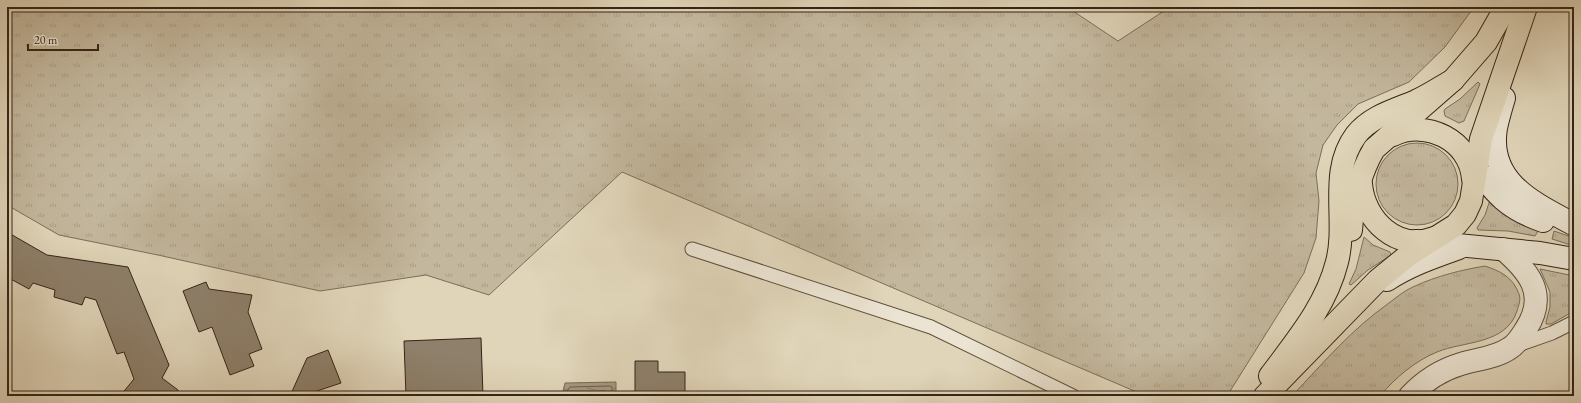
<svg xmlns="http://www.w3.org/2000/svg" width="1581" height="403" font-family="'EB Garamond',serif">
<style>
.grass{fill:url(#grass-tufts);stroke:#7c6e5a}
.water{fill:url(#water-ripples);stroke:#796a57}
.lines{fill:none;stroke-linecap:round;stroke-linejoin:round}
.shore{stroke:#6e5e4c;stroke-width:1}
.building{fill:#8e806b;stroke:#352416}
.service-casing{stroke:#60503f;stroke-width:15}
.tertiary-casing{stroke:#60503f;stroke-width:24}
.secondary-casing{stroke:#352416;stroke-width:24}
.primary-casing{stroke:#352416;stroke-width:24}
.service{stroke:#ebe4d2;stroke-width:13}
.tertiary{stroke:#ebe4d2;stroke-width:22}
.secondary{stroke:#ebe4d2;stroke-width:22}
.primary{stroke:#e0d5b9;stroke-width:22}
</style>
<defs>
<pattern id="grass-tufts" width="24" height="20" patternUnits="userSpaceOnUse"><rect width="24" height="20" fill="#c3b79d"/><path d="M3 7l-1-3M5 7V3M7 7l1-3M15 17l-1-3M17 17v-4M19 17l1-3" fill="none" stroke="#a89d86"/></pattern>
<pattern id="water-ripples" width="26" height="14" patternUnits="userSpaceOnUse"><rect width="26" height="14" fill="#a69982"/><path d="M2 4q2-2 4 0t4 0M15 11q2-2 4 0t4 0" fill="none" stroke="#887d69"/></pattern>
</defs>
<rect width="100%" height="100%" fill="#e0d5b9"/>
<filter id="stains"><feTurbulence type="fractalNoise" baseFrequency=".005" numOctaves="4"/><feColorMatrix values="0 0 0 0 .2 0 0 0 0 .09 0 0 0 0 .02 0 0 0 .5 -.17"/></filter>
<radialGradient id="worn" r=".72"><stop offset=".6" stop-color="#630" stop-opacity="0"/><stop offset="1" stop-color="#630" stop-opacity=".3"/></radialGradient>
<!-- grass -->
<g class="grass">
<path d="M7 7H1067L1118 41 1170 7H1474L1445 47 1409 82 1358 104 1337 125 1323 145 1316 173 1319 201 1316 238 1304 273 1227 396H1146L622 172 489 295 426 275 320 291 158 255 59 235 7 205Z"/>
<path d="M1478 82 1480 84 1464 121 1459 123 1445 116 1444 111 1445 109 1460 99Z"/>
<circle cx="1417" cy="184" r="41"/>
<path d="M1490 200 1540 228 1535 236 1508 231 1478 230 1477 228 1485 215Z"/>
<path d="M1554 231 1574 238V246L1552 239Z"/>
<path d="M1364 237 1373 245 1390 252 1391 255 1368 270 1351 285 1349 284 1356 269Z"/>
<path d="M1485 266C1500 271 1513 277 1519 294 1521 300 1519 304 1517 311 1506 345 1463 341 1437 352 1415 361 1395 378 1380 396H1292C1323 363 1352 329 1389 303 1397 297 1405 290 1415 286 1437 276 1461 270 1485 266Z"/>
<path d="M1540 269 1574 276V311L1551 324H1546V322L1550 307V292Z"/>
</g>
<!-- water -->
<path class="water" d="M616 382V396H556L563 391 565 383Z"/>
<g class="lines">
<!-- shore -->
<g class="shore">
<path d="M564 396 570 387 610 386 612 387V396"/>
<path d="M570 396 574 392 605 391 607 396"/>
</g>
</g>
<!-- building -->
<g class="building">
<path d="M7 232 47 255 128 267 169 365 162 378 178 390V396H120L134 379 124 352 117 354 96 300 85 297 82 305 54 297 55 290 33 283 29 289 7 277Z"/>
<path d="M206 282 209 289 252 295 248 312 262 349 249 354 254 366 230 375 212 327 199 332 183 291Z"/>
<path d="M481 338 483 396H406L404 341Z"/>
<path d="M328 350 341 383 314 392 312 396H290L307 358Z"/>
<path d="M635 361H658V372H685V396H635Z"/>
</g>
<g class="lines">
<defs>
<g id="service">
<path d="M692 249 931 327 1073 396"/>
<path d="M1515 346 1552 333 1574 322"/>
</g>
<path id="tertiary" d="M1410 396C1424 381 1441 370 1461 364 1477 359 1496 358 1510 348 1517 344 1522 335 1526 329 1548 295 1530 272 1503 249"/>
<g id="secondary">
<path d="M1504 98C1501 108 1498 118 1496 128 1487 182 1534 203 1573 224"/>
<path d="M1467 157C1493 190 1503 207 1543 221"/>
<path d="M1416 241 1540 253 1574 259"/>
<path d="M1387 280C1410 265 1434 257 1459 248"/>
</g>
<g id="primary">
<path d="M1393 135C1426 119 1470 140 1473 179"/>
<path d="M1361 184C1364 220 1397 252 1434 238"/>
<path d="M1351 230C1353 203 1360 173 1374 149L1453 80 1486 42 1506 7"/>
<path d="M1270 376C1296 341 1326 306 1337 262 1348 220 1328 172 1356 135 1371 116 1395 110 1416 101 1429 95 1441 87 1453 80"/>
<path d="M1265 396 1378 280 1410 254 1456 225 1465 214 1471 201 1481 139 1526 7"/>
</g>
</defs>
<!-- service casing -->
<use href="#service" class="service-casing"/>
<!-- tertiary casing -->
<use href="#tertiary" class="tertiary-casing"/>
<!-- secondary casing -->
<use href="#secondary" class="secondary-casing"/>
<!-- primary casing -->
<use href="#primary" class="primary-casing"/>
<!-- service -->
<use href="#service" class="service"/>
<!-- tertiary -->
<use href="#tertiary" class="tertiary"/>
<!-- secondary -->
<use href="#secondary" class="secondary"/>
<!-- primary -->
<use href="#primary" class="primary"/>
</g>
<!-- margin -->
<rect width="1581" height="403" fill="none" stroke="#e0d5b9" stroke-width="24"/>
<rect x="8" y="8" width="1565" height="387" fill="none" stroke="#352416" stroke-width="2"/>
<rect x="12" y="12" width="1557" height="379" fill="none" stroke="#352416"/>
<!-- scale -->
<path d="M28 44v6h70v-6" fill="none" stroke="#352416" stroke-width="2"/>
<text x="34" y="44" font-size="12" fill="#352416" stroke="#ebe4d2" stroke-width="3" paint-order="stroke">20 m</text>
<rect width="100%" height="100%" filter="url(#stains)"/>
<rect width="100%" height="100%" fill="url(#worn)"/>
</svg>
